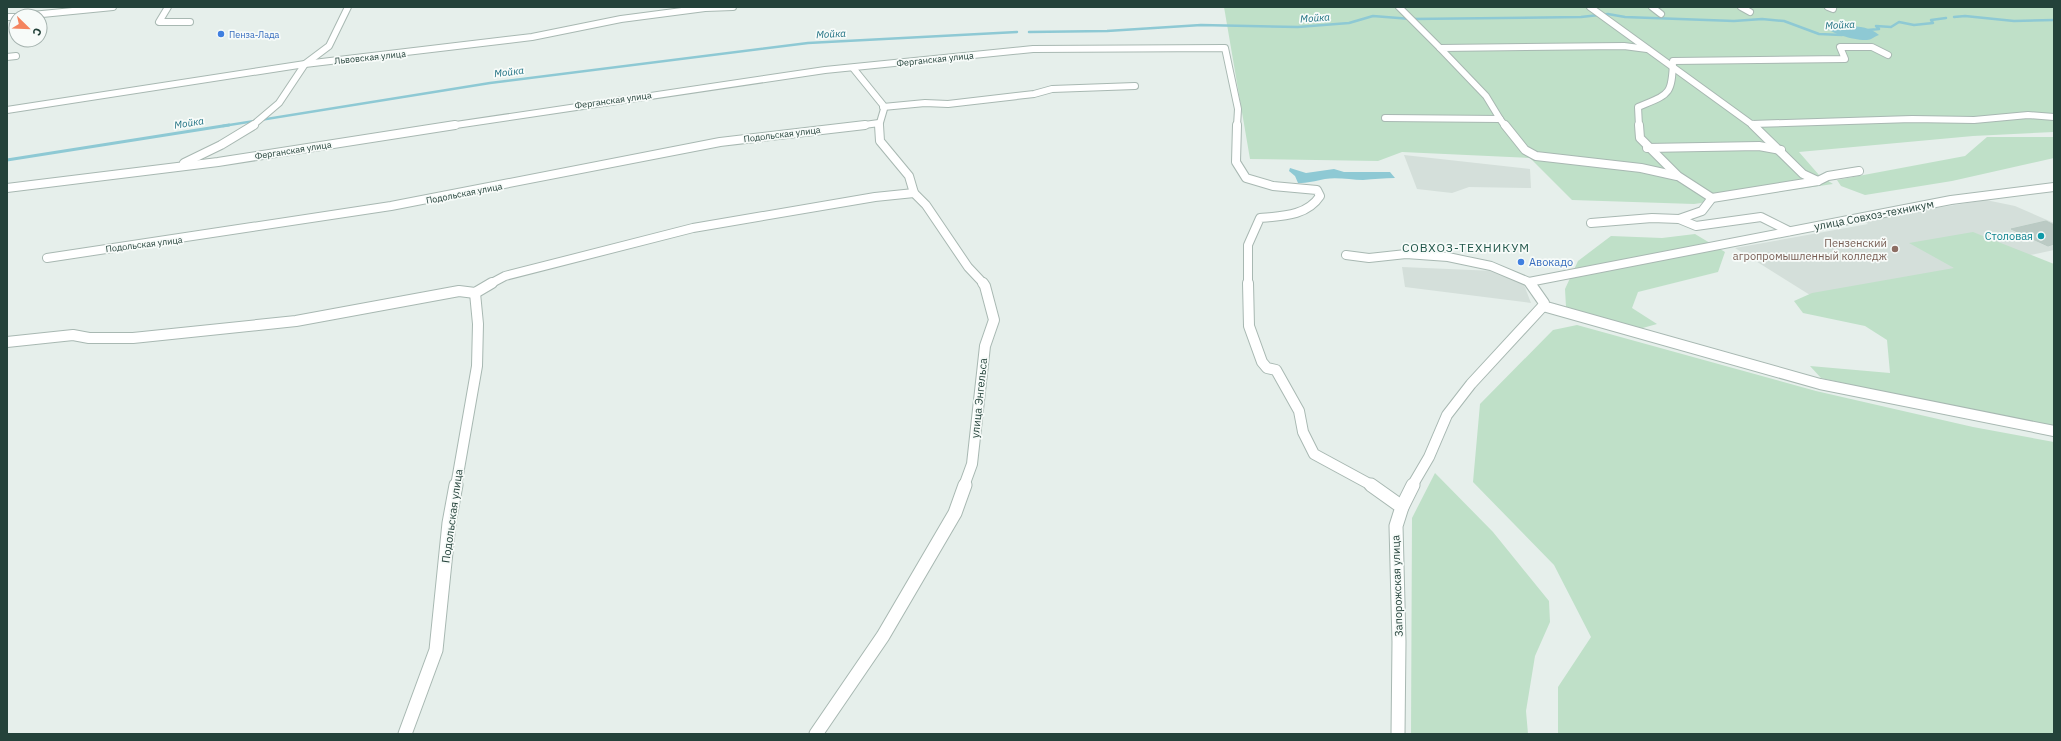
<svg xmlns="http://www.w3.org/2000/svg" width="2061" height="741" font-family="'IBM Plex Sans',sans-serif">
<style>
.built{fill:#d4dfda}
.green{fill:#bfe0c8}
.water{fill:#8ec9d4}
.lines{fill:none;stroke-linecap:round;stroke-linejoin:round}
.stream-far1{stroke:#8ec9d4;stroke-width:2.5}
.stream{stroke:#8ec9d4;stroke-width:3}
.building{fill:#bbcac4;stroke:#b8c9c2}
.minor-far3-casing{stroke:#a8b8b2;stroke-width:8}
.minor-far2-casing{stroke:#a8b8b2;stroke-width:10}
.minor-far1-casing{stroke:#a8b8b2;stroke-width:12}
.minor-casing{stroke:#a8b8b2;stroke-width:15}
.minor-far3{stroke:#fff;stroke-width:6}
.minor-far2{stroke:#fff;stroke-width:8}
.minor-far1{stroke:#fff;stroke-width:10}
.minor{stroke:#fff;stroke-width:13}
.shop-dot{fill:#3f7fe0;stroke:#f7fbf9;stroke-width:1.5}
.culture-dot{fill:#0f9aa8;stroke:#f7fbf9;stroke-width:1.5}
.education-dot{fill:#8d6e63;stroke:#f7fbf9;stroke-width:1.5}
.labels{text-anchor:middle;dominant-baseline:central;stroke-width:3.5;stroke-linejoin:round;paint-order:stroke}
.far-shop-label{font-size:9px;fill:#366cbe;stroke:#f7fbf9;text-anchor:start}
.far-street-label{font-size:9px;fill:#24423a;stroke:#f7fbf9}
.far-water-label{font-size:10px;font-style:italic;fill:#1c6f80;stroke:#f7fbf9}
.street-label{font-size:11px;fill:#24423a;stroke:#f7fbf9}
.culture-label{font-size:11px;fill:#0d838f;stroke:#f7fbf9;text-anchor:end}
.education-label{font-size:11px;fill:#785e54;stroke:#f7fbf9;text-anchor:end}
.shop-label{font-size:11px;fill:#366cbe;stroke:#f7fbf9;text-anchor:start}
.neighbourhood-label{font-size:12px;letter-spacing:1px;fill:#1f5548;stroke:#f7fbf9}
</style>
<rect width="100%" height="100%" fill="#e6efeb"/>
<!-- built -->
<g class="built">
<path d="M1404 155 1530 169 1531 188 1469 187 1452 193 1417 189Z"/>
<path d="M1986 200 2015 206 2054 223V250L1818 300 1735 248 1868 224 1862 220Z"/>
<path d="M1402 267 1495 271 1523 282 1531 303 1405 287Z"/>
</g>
<!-- green -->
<g class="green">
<path d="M1224 7H2054V132L1973 136 1799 152 1819 175 1833 184 1694 204 1572 200 1530 158 1402 152 1378 161 1250 159Z"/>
<path d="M1987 137H2054V158L1952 181 1865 195 1841 186 1837 180 1965 156Z"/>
<path d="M1973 232 2054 264V427L1954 408 1821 378 1810 366 1890 373 1887 340 1865 326 1803 313 1794 301 1812 293 1954 268 1909 243Z"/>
<path d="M1695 234 1725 252 1718 272 1638 292 1632 308 1657 324 1639 329 1566 307 1565 289 1578 261 1611 236 1662 238Z"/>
<path d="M1577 325 1816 391 1973 427 2054 442V734H1558V687L1591 637 1554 565 1473 482 1480 404 1553 330Z"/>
<path d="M1435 473 1493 532 1549 601 1550 622 1535 656 1526 711 1528 734H1411L1412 518Z"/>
</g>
<!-- water -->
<g class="water">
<path d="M1826 27C1844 27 1865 23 1879 35 1875 36 1874 38 1871 39 1863 43 1830 34 1826 27Z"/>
<path d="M1290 168 1306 173 1334 169 1344 172H1390L1395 178C1384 178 1374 179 1363 180 1351 180 1338 177 1325 179 1315 181 1308 183 1298 183L1295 176 1289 171Z"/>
</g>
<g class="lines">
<!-- stream-far1 -->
<g class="stream-far1">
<path d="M1954 17 1965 16 2014 21 2054 20"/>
<path d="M1868 30 1879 29 1876 26 1891 27 1899 22 1914 25 1933 23 1931 20 1946 18"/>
<path d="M1029 32 1107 31 1201 25 1298 27 1349 23 1373 16 1411 19 1581 17 1608 14 1625 17 1734 21 1762 19 1784 21 1819 34 1842 35"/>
<path d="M223 126 490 83 808 43 1017 32"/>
</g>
<!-- stream -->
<path class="stream" d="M7 160 229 125"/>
</g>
<!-- building -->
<path class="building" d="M2046 221 2054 225V244L2048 246 2011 229Z"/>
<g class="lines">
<defs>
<g id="minor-far3">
<path d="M168 7 159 22H190"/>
<path d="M1399 7 1440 48"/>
<path d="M1590 7 1754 126"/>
<path d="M1652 7 1661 14"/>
<path d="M1741 7 1750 12"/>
<path d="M1828 7 1833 9"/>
<path d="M22 16 113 7"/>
<path d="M7 17H16"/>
<path d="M7 57 16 56"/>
<path d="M853 68 883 105 884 109 879 126"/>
<path d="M883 107 925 103 948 104 1034 94 1052 89 1135 86"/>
<path d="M7 110 305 64 532 37 621 19 705 8 733 7"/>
<path d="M1385 118 1500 119 1505 126"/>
<path d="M1500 119 1486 96 1440 48 1624 46 1647 49"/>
<path d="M1752 124 1912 119 1974 120 2028 115 2054 117"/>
<path d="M252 126 279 103 305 64 329 46 348 7"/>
<path d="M449 126 825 70 1033 49 1225 48 1238 109 1237 126"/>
<path d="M857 126 879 123"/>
<path d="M1639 126 1638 107C1669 94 1672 96 1673 61L1845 59 1840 47H1872L1888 55"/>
</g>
<g id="minor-far2">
<path d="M879 125 880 141 909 176 914 193 926 205 968 267 984 284"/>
<path d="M1237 125 1236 162 1246 178 1273 186 1317 190 1320 196C1307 216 1282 216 1260 218L1248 245V284"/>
<path d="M1505 125 1525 150 1536 156 1641 168 1677 176"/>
<path d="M1639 125 1640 138 1678 176 1712 198"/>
<path d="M1753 125 1803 174 1818 181"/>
<path d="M1647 148 1759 146 1781 150"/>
<path d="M184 163 221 145 254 125"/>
<path d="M7 188 218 162 455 125"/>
<path d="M1679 219 1702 211 1712 198 1818 181 1828 176 1859 171"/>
<path d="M1591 223 1652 218 1679 219 1696 226 1761 217 1789 231"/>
<path d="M1346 255 1369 258 1406 254 1448 257 1491 266 1529 282 1531 284"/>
<path d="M47 258 391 206 720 142 865 125"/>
<path d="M1529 282 1951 200 2054 187"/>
<path d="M490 284 505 276 693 228 875 197 914 193"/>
</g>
<g id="minor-far1">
<path d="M1248 283 1249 326 1262 362 1267 368 1276 370 1299 411 1303 432 1314 454 1373 486"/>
<path d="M1530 283 1544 303 1543 306 1820 384 2054 431"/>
<path d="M7 342 73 335 89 338H133L296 321 459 291 475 293 492 283"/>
<path d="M456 486 477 366 478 324 475 293"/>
<path d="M964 486 972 464 985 346 994 320 985 286 983 283"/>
<path d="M1412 486 1429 457 1447 415 1471 384 1543 306"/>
</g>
<g id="minor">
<path d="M1371 485 1402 507 1396 526 1399 642 1398 734"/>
<path d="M1402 507 1413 485"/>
<path d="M405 734 436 650 449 523 456 485"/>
<path d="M816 734 883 636 955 513 965 485"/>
</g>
</defs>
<!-- minor-far3 casing -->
<use href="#minor-far3" class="minor-far3-casing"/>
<!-- minor-far2 casing -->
<use href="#minor-far2" class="minor-far2-casing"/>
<!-- minor-far1 casing -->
<use href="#minor-far1" class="minor-far1-casing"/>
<!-- minor casing -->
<use href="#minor" class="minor-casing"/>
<!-- minor-far3 -->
<use href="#minor-far3" class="minor-far3"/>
<!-- minor-far2 -->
<use href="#minor-far2" class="minor-far2"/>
<!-- minor-far1 -->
<use href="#minor-far1" class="minor-far1"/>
<!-- minor -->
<use href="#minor" class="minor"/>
</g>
<!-- markers -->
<g class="shop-dot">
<circle cx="221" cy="34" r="4"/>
<circle cx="1521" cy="262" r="4"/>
</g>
<circle class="culture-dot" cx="2041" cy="236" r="4"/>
<circle class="education-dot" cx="1895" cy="249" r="4"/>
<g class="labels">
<!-- far-shop labels -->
<g class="far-shop-label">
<text x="229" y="34">Пенза-Лада</text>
</g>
<!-- far-street labels -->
<g class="far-street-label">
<text transform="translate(370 57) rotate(-6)">Львовская улица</text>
<text transform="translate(935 59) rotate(-6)">Ферганская улица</text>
<text transform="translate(613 100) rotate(-8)">Ферганская улица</text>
<text transform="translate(782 134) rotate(-7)">Подольская улица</text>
<text transform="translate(293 150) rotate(-9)">Ферганская улица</text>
<text transform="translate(464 193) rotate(-11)">Подольская улица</text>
<text transform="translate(144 244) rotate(-7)">Подольская улица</text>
</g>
<!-- far-water labels -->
<g class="far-water-label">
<text transform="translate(1315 18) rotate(-4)">Мойка</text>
<text transform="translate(1840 25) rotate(-3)">Мойка</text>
<text transform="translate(831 34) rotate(-3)">Мойка</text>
<text transform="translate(509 72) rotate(-7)">Мойка</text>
<text transform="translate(189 123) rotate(-9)">Мойка</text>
</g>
<!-- street labels -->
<g class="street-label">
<text transform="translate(1874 215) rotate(-11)">улица Совхоз-техникум</text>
<text transform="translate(979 398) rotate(-84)">улица Энгельса</text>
<text transform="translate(452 516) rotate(-82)">Подольская улица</text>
<text transform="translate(1397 586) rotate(-92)">Запорожская улица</text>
</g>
<!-- culture labels -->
<g class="culture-label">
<text x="2033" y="236">Столовая</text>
</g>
<!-- education labels -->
<g class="education-label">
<text x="1887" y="243">Пензенский<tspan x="1887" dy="13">агропромышленный колледж</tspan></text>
</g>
<!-- shop labels -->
<g class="shop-label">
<text x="1529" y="262">Авокадо</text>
</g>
<!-- neighbourhood labels -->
<g class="neighbourhood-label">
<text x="1466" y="247">СОВХОЗ-ТЕХНИКУМ</text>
</g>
</g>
<!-- border -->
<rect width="2061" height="741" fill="none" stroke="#24423a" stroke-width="16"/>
<!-- north arrow -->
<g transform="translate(28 28) rotate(113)"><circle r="19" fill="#f7fbf9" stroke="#a3b1ad"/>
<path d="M0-3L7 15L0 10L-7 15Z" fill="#f4845f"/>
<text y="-6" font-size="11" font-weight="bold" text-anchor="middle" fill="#24423a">С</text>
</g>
</svg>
